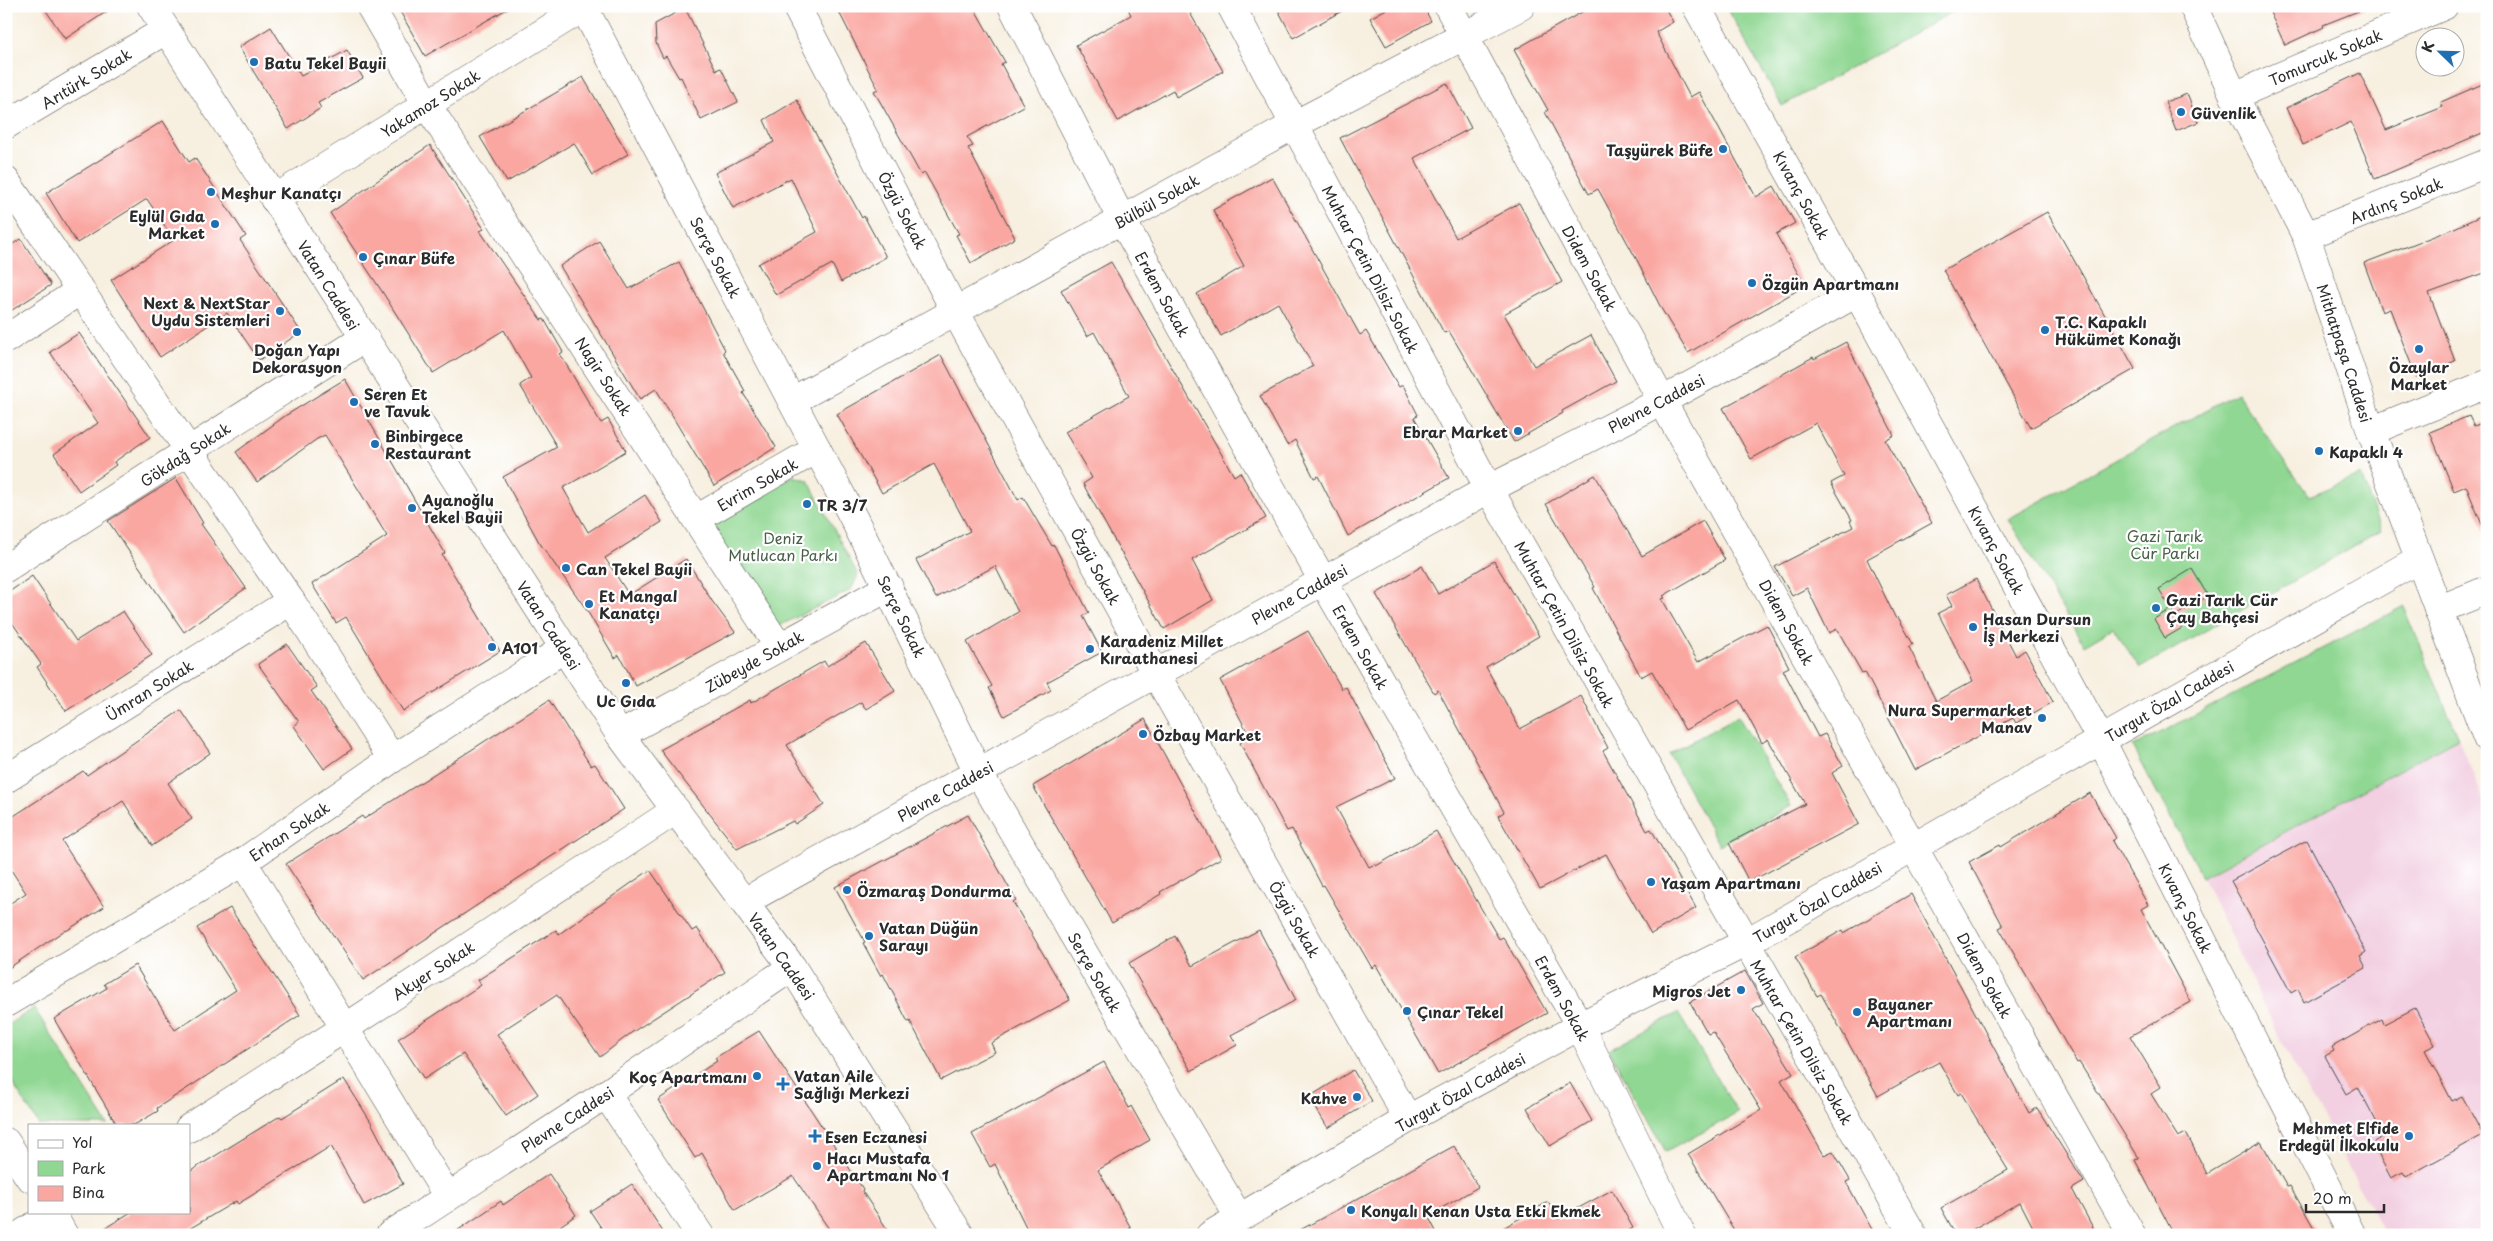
<svg xmlns="http://www.w3.org/2000/svg" width="2493" height="1241" font-family="'Playpen Sans',sans-serif">
<style>
.built{fill:#f2cfe1}
.green{fill:#8fd792;stroke:#5d815e}
.building{fill:#faa7a2}
.lines{fill:none;stroke-linecap:round;stroke-linejoin:round}
.street-casing{stroke:#4a4846;stroke-width:29}
.secondary-casing{stroke:#4a4846;stroke-width:29}
.street{stroke:#fff;stroke-width:28}
.secondary{stroke:#fff;stroke-width:28}
.poi-dot{fill:#1f6fb2;stroke:#fff;stroke-width:2}
.labels{text-anchor:middle;dominant-baseline:central;stroke-width:4.5;stroke-linejoin:round;paint-order:stroke}
.street-label{font-size:15px;fill:#2b2b2b;stroke:#fff}
.poi-label{font-size:15px;font-weight:bold;fill:#2b2b2b;stroke:#fff;text-anchor:start}
.park-label{font-size:15px;fill:#495f4a;stroke:#fff}
</style>
<rect width="100%" height="100%" fill="#fff"/>
<filter id="ink" filterUnits="userSpaceOnUse"><feTurbulence type="fractalNoise" baseFrequency=".02" numOctaves="2"/><feDisplacementMap in="SourceGraphic" scale="10" xChannelSelector="R" yChannelSelector="G"/><feConvolveMatrix kernelMatrix="1 2 1 2 8 2 1 2 1" color-interpolation-filters="sRGB"/></filter>
<filter id="wash" filterUnits="userSpaceOnUse"><feTurbulence type="fractalNoise" baseFrequency=".0096" numOctaves="4" result="noise"/><feDisplacementMap in="SourceGraphic" scale="20" xChannelSelector="R" yChannelSelector="G"/><feGaussianBlur stdDeviation="1.12" result="paint"/><feColorMatrix in="noise" values="0 0 0 0 0 0 0 0 0 0 0 0 0 0 0 0 0 1.4 0 .05"/><feComposite in="paint" operator="in"/></filter>
<g filter="url(#wash)">
<rect width="100%" height="100%" fill="#f7efdf"/>
<!-- built -->
<path class="built" d="M2458 738 2487 808V1235H2385L2279 1037 2202 877Z"/>
<!-- green -->
<g class="green">
<path d="M1726 6H1963L1782 106Z"/>
<path d="M2237 393 2309 496 2361 475 2381 531 2140 668 2113 628 2084 645 2008 519Z"/>
<path d="M793 476 808 480 858 575 851 590 771 630 709 522Z"/>
<path d="M2404 606 2458 738 2202 877 2133 747Z"/>
<path d="M1738 716 1791 806 1719 845 1669 754Z"/>
<path d="M34 1008 108 1125H39L6 1073V1026Z"/>
<path d="M1678 1013 1738 1113 1666 1152 1609 1050Z"/>
</g>
<g id="blocks">
<!-- building -->
<g class="building">
<path d="M43 6H115L65 39Z"/>
<path d="M397 6H512L425 56Z"/>
<path d="M836 6H973L1005 62 1001 64 1024 106 967 137 973 146 968 148 1015 238 971 263 956 235 959 234 925 173 921 175 874 91 878 89Z"/>
<path d="M1127 6H1186L1223 71 1176 97 1173 90 1118 121 1076 45 1131 15Z"/>
<path d="M1276 6H1351L1293 38Z"/>
<path d="M1392 6H1423L1431 21 1386 46 1370 18Z"/>
<path d="M1593 6H1664L1673 22 1656 32 1690 97 1699 92 1756 197 1774 186 1795 223 1776 234 1805 286 1688 353 1662 310 1638 262 1598 189 1589 194 1545 112 1548 110 1514 50Z"/>
<path d="M2267 6H2366V8L2323 25 2324 27 2285 45Z"/>
<path d="M685 8 716 70 721 68 738 102 701 120 681 77 679 78 666 56 663 58 656 43 655 24Z"/>
<path d="M271 27 301 76 347 50 363 78 318 103 321 108 288 129 239 47Z"/>
<path d="M2360 73 2386 130 2443 107 2441 102 2487 82V131L2375 179 2351 122 2303 145 2286 108Z"/>
<path d="M583 77 628 154 593 175 574 143 507 182 480 137Z"/>
<path d="M1447 83 1471 128 1414 158 1456 238 1519 203 1562 282 1504 314 1534 366 1591 335 1616 381 1562 411 1563 413 1514 442 1449 331 1444 333 1340 138Z"/>
<path d="M2187 94 2198 122 2176 131 2165 102Z"/>
<path d="M797 100 862 218 864 216 886 257 841 282 832 264 776 295 758 264 817 232 791 178 733 208 715 173 774 142 764 120Z"/>
<path d="M163 121 189 162 195 158 246 236 240 240 301 332 259 360 227 313 160 357 111 280 174 240 147 199 77 243 46 193Z"/>
<path d="M430 145 484 229 480 231 541 320 544 319 563 352 560 354 601 423 608 419 626 451 563 488 588 532 645 495 662 522 605 558 629 595 686 559 712 601 735 632 636 686 619 655 615 658 586 609 539 542 503 477 557 447 520 385 531 378 504 330 433 373 383 293 330 213Z"/>
<path d="M1272 177 1360 335 1366 331 1399 387 1403 385 1418 415 1414 417 1449 478 1348 536 1318 476 1314 478 1295 440 1287 445 1260 396 1313 366 1278 303 1221 336 1197 294 1244 266 1213 210Z"/>
<path d="M2047 212 2135 369 2031 428 1943 270Z"/>
<path d="M2487 213V272L2429 293 2455 361 2416 377 2390 309 2382 312 2364 263 2450 230Z"/>
<path d="M21 239 51 285 6 314V248Z"/>
<path d="M599 241 629 289 679 262 725 350 723 352 745 391 743 393 776 447 714 486 656 389 640 399 560 266Z"/>
<path d="M1111 262 1234 476 1240 472 1266 518 1192 560 1213 600 1164 629 1083 484 1092 478 1065 432 1129 396 1094 332 1087 336 1061 290Z"/>
<path d="M79 333 150 437 114 462 116 465 79 491 54 454 98 423 50 352Z"/>
<path d="M1846 342 1894 435 1885 440 1932 523 1867 559 1896 619 1898 617 1913 644 1909 647 1936 701 1973 681 1938 613 1952 606 1946 595 1976 579 2016 656 2025 650 2053 702 2016 723 2013 718 1915 770 1865 672 1862 673 1837 629 1829 633 1807 588 1792 596 1775 567 1853 527 1850 521 1852 520 1831 483 1844 476 1816 423 1751 459 1723 408 1813 357 1814 359Z"/>
<path d="M941 355 1018 500 1023 497 1052 546 1054 545 1089 613 1083 616 1102 652 1047 682 1051 690 1004 716 989 688 992 686 967 642 1018 612 995 566 936 598 916 560 970 531 934 464 882 493 837 414Z"/>
<path d="M345 379 445 553 442 555 500 651 403 711 346 617 336 623 312 584 387 536 325 435 317 439 257 482 236 452 285 416Z"/>
<path d="M2469 416 2474 426 2487 421 2486 534 2466 486 2454 491 2430 432Z"/>
<path d="M1595 475 1642 556 1703 521 1725 560 1663 596 1665 598 1662 599 1698 662 1767 625 1789 667 1783 670 1818 737 1825 734 1843 766 1832 773 1859 824 1749 882 1729 843 1805 804 1768 739 1762 743 1739 700 1685 730 1652 671 1641 677 1593 588 1595 587 1546 504Z"/>
<path d="M176 478 203 523 201 524 246 588 184 632 108 521Z"/>
<path d="M1494 561 1539 636 1486 667 1520 729 1581 696 1608 748 1603 751 1647 831 1651 829 1696 908 1651 934 1606 854 1540 889 1498 816 1504 812 1438 690 1434 693 1376 594 1422 566 1438 594Z"/>
<path d="M2192 569 2208 596 2175 616 2159 589Z"/>
<path d="M32 576 76 641 123 611 152 655 66 711 37 667 41 664 6 614V594Z"/>
<path d="M2171 609 2182 628 2165 638 2154 619Z"/>
<path d="M1308 631 1342 689 1346 687 1395 778 1336 807 1369 867 1375 864 1376 866 1436 831 1499 939 1503 937 1547 1013 1438 1074 1376 965 1372 968 1324 885 1322 886 1292 829 1287 831 1240 743 1250 737 1220 680Z"/>
<path d="M866 643 895 691 866 709 861 702 787 745 824 805 795 824 793 821 737 849 660 750 750 700 751 703 824 661 827 666Z"/>
<path d="M287 644 317 687 311 691 352 749 324 769 294 726 299 722 258 664Z"/>
<path d="M549 700 591 766 595 764 624 809 363 980 286 864 362 816 364 819Z"/>
<path d="M181 710 210 753 168 783 192 819 152 846 123 801 62 841 104 907 66 931 65 930 6 970V906L26 893 6 862V821L83 771 87 775Z"/>
<path d="M1145 719 1221 858 1160 892 1161 894 1112 923 1033 786Z"/>
<path d="M2090 793 2116 838 2112 841 2148 905 2141 909 2191 1002 2130 1036 2161 1087 2151 1094 2178 1137 2186 1133 2207 1174 2261 1142 2287 1187 2290 1186 2318 1235H2174L2135 1160 2139 1158 2079 1062 2077 1063 1999 928 2003 926 1969 862 2000 845 2001 847Z"/>
<path d="M968 815 1016 900 1013 902 1070 1000 991 1043 995 1052 941 1080 910 1021 908 1022 883 974 881 976 863 943 865 942 835 887Z"/>
<path d="M2307 840 2366 952 2360 956 2366 968 2304 1002 2298 989 2291 993 2231 881Z"/>
<path d="M650 870 692 931 697 928 725 972 631 1033 600 1057 557 995 497 1034 538 1094 506 1116 463 1054 424 1079 398 1039 481 985 478 980 556 930 559 934Z"/>
<path d="M1911 894 2029 1113 2037 1108 2084 1182 2072 1189 2097 1235H2037L2020 1202 1963 1235H1956L1941 1208 2008 1170 1961 1093 1958 1095 1939 1062 1878 1096 1821 994 1817 996 1795 957 1843 930 1844 933Z"/>
<path d="M230 908 300 1015 157 1108 158 1111 134 1125H117L54 1019 107 988 104 984 135 965 175 1030 236 990 197 928Z"/>
<path d="M1259 930 1296 1000 1231 1035 1237 1045 1191 1071 1129 963 1175 936 1192 966Z"/>
<path d="M1745 971 1763 1003 1753 1009 1793 1073 1781 1080 1824 1155 1833 1151 1850 1180 1846 1182 1875 1235H1737L1688 1154 1761 1110 1713 1032 1708 1034 1690 1002Z"/>
<path d="M2415 1008 2435 1045 2425 1050 2452 1101 2462 1096 2483 1135 2406 1177 2403 1172 2391 1178 2372 1143 2384 1136 2358 1087 2346 1094 2325 1056 2334 1051 2332 1047 2382 1019 2384 1024Z"/>
<path d="M759 1031 863 1189 862 1191 891 1235H833L793 1176 735 1210 702 1153 695 1158 658 1100 717 1061 715 1058Z"/>
<path d="M1104 1062 1129 1108 1131 1106 1150 1140 1098 1170 1131 1228 1119 1235H1030L995 1164 990 1167 972 1134Z"/>
<path d="M1353 1070 1372 1101 1328 1128 1309 1097Z"/>
<path d="M344 1079 371 1122 403 1184 364 1205 331 1146 238 1204 236 1201 179 1235H94L131 1212H189V1172L280 1116 282 1118Z"/>
<path d="M1570 1083 1592 1121 1550 1146 1527 1108Z"/>
<path d="M1454 1146 1478 1187 1428 1216 1438 1235H1291Z"/>
<path d="M549 1174 576 1215 547 1235H451L501 1201 503 1205Z"/>
<path d="M632 1184 665 1235H606L590 1211Z"/>
<path d="M1612 1190 1633 1228 1621 1235H1491L1548 1202 1558 1219Z"/>
</g>
</g>
</g>
<g filter="url(#ink)">
<use href="#blocks" fill-opacity="0" stroke="#4a4846" stroke-width="1"/>
<g class="lines">
<defs>
<g id="street">
<path d="M370 6 427 105 779 647"/>
<path d="M583 6 854 519 978 772 1238 1216"/>
<path d="M796 6 955 311 1156 674 1408 1119"/>
<path d="M1012 6 1122 220 1323 581 1580 1026 1682 1235"/>
<path d="M1231 6 1489 489 1913 1235"/>
<path d="M1448 6 1662 401 2132 1235"/>
<path d="M1696 6 1857 293 2101 740 2352 1235"/>
<path d="M2234 96 2444 6"/>
<path d="M6 125 166 30"/>
<path d="M6 181 291 601 392 759"/>
<path d="M274 199 586 6"/>
<path d="M2306 236 2487 163"/>
<path d="M6 339 81 290"/>
<path d="M792 401 1294 125 1521 6"/>
<path d="M2371 431 2487 384"/>
<path d="M696 519 817 449"/>
<path d="M6 568 363 339"/>
<path d="M2438 610 2487 590"/>
<path d="M620 735 889 587"/>
<path d="M6 779 291 601"/>
<path d="M243 862 448 1197"/>
<path d="M6 1003 243 862 392 759 565 648"/>
<path d="M606 1094 700 1235"/>
<path d="M189 1128 345 1028 676 810"/>
<path d="M20 1235 56 1212"/>
</g>
<g id="secondary">
<path d="M151 6 620 735 792 967 960 1235"/>
<path d="M2193 6 2234 96 2306 236 2371 431 2487 738"/>
<path d="M744 902 1489 489 1662 401 1857 293"/>
<path d="M6 1142 29 1177"/>
<path d="M51 1212 64 1235"/>
<path d="M390 1235 606 1094 792 967"/>
<path d="M1210 1235 1408 1119 1580 1026 1745 943 2419 559"/>
</g>
</defs>
<!-- street casing -->
<use href="#street" class="street-casing"/>
<!-- secondary casing -->
<use href="#secondary" class="secondary-casing"/>
<!-- street -->
<use href="#street" class="street"/>
<!-- secondary -->
<use href="#secondary" class="secondary"/>
</g>
</g>
<!-- markers -->
<g class="poi-dot">
<circle cx="254" cy="62" r="5"/>
<circle cx="2181" cy="112" r="5"/>
<circle cx="1723" cy="149" r="5"/>
<circle cx="211" cy="192" r="5"/>
<circle cx="215" cy="224" r="5"/>
<circle cx="363" cy="257" r="5"/>
<circle cx="1752" cy="283" r="5"/>
<circle cx="280" cy="311" r="5"/>
<circle cx="2045" cy="330" r="5"/>
<circle cx="297" cy="332" r="5"/>
<circle cx="2419" cy="349" r="5"/>
<circle cx="354" cy="402" r="5"/>
<circle cx="1518" cy="431" r="5"/>
<circle cx="375" cy="444" r="5"/>
<circle cx="2319" cy="451" r="5"/>
<circle cx="807" cy="504" r="5"/>
<circle cx="412" cy="508" r="5"/>
<circle cx="566" cy="568" r="5"/>
<circle cx="589" cy="604" r="5"/>
<circle cx="2156" cy="608" r="5"/>
<circle cx="1973" cy="627" r="5"/>
<circle cx="492" cy="647" r="5"/>
<circle cx="1090" cy="649" r="5"/>
<circle cx="626" cy="683" r="5"/>
<circle cx="2042" cy="718" r="5"/>
<circle cx="1143" cy="734" r="5"/>
<circle cx="1651" cy="882" r="5"/>
<circle cx="847" cy="890" r="5"/>
<circle cx="869" cy="936" r="5"/>
<circle cx="1741" cy="990" r="5"/>
<circle cx="1407" cy="1011" r="5"/>
<circle cx="1857" cy="1012" r="5"/>
<circle cx="757" cy="1076" r="5"/>
<path d="M780.5 1076.5h5v5h5v5h-5v5h-5v-5h-5v-5h5z"/>
<circle cx="1357" cy="1097" r="5"/>
<path d="M812.5 1128.5h5v5h5v5h-5v5h-5v-5h-5v-5h5z"/>
<circle cx="2409" cy="1136" r="5"/>
<circle cx="817" cy="1166" r="5"/>
<circle cx="1351" cy="1210" r="5"/>
</g>
<g class="labels">
<!-- street labels -->
<g class="street-label">
<text transform="translate(2325 57) rotate(-23)">Tomurcuk Sokak</text>
<text transform="translate(86 78) rotate(-31)">Arıtürk Sokak</text>
<text transform="translate(430 103) rotate(-32)">Yakamoz Sokak</text>
<text transform="translate(1802 195) rotate(61)">Kıvanç Sokak</text>
<text transform="translate(2396 200) rotate(-22)">Ardınç Sokak</text>
<text transform="translate(1156 201) rotate(-29)">Bülbül Sokak</text>
<text transform="translate(903 210) rotate(62)">Özgü Sokak</text>
<text transform="translate(716 257) rotate(62)">Serçe Sokak</text>
<text transform="translate(1590 268) rotate(61)">Didem Sokak</text>
<text transform="translate(1371 269) rotate(62)">Muhtar Çetin Dilsiz Sokak</text>
<text transform="translate(329 285) rotate(58)">Vatan Caddesi</text>
<text transform="translate(1163 294) rotate(61)">Erdem Sokak</text>
<text transform="translate(2345 353) rotate(72)">Mithatpaşa Caddesi</text>
<text transform="translate(604 376) rotate(57)">Nagir Sokak</text>
<text transform="translate(1656 403) rotate(-28)">Plevne Caddesi</text>
<text transform="translate(185 454) rotate(-33)">Gökdağ Sokak</text>
<text transform="translate(757 484) rotate(-30)">Evrim Sokak</text>
<text transform="translate(1997 550) rotate(61)">Kıvanç Sokak</text>
<text transform="translate(1096 566) rotate(61)">Özgü Sokak</text>
<text transform="translate(1299 594) rotate(-29)">Plevne Caddesi</text>
<text transform="translate(902 616) rotate(64)">Serçe Sokak</text>
<text transform="translate(1787 622) rotate(61)">Didem Sokak</text>
<text transform="translate(1565 624) rotate(61)">Muhtar Çetin Dilsiz Sokak</text>
<text transform="translate(549 625) rotate(57)">Vatan Caddesi</text>
<text transform="translate(1361 647) rotate(60)">Erdem Sokak</text>
<text transform="translate(754 661) rotate(-29)">Zübeyde Sokak</text>
<text transform="translate(149 690) rotate(-32)">Ümran Sokak</text>
<text transform="translate(2169 701) rotate(-30)">Turgut Özal Caddesi</text>
<text transform="translate(945 791) rotate(-29)">Plevne Caddesi</text>
<text transform="translate(289 831) rotate(-34)">Erhan Sokak</text>
<text transform="translate(1817 902) rotate(-30)">Turgut Özal Caddesi</text>
<text transform="translate(2186 908) rotate(63)">Kıvanç Sokak</text>
<text transform="translate(1295 919) rotate(60)">Özgü Sokak</text>
<text transform="translate(782 956) rotate(55)">Vatan Caddesi</text>
<text transform="translate(433 970) rotate(-33)">Akyer Sokak</text>
<text transform="translate(1095 972) rotate(60)">Serçe Sokak</text>
<text transform="translate(1985 975) rotate(61)">Didem Sokak</text>
<text transform="translate(1563 998) rotate(61)">Erdem Sokak</text>
<text transform="translate(1802 1042) rotate(60)">Muhtar Çetin Dilsiz Sokak</text>
<text transform="translate(1460 1092) rotate(-29)">Turgut Özal Caddesi</text>
<text transform="translate(567 1119) rotate(-33)">Plevne Caddesi</text>
</g>
<!-- poi labels -->
<g class="poi-label">
<text x="264" y="62">Batu Tekel Bayii</text>
<text x="2191" y="112">Güvenlik</text>
<text x="1713" y="149" text-anchor="end">Taşyürek Büfe</text>
<text x="221" y="192">Meşhur Kanatçı</text>
<text x="205" y="215" text-anchor="end">Eylül Gıda<tspan x="205" dy="17">Market</tspan></text>
<text x="373" y="257">Çınar Büfe</text>
<text x="1762" y="283">Özgün Apartmanı</text>
<text x="270" y="302" text-anchor="end">Next &amp; NextStar<tspan x="270" dy="17">Uydu Sistemleri</tspan></text>
<text x="2055" y="321">T.C. Kapaklı<tspan x="2055" dy="17">Hükümet Konağı</tspan></text>
<text x="297" y="349" text-anchor="middle">Doğan Yapı<tspan x="297" dy="17">Dekorasyon</tspan></text>
<text x="2419" y="366" text-anchor="middle">Özaylar<tspan x="2419" dy="17">Market</tspan></text>
<text x="364" y="393">Seren Et<tspan x="364" dy="17">ve Tavuk</tspan></text>
<text x="1508" y="431" text-anchor="end">Ebrar Market</text>
<text x="385" y="435">Binbirgece<tspan x="385" dy="17">Restaurant</tspan></text>
<text x="2329" y="451">Kapaklı 4</text>
<text x="422" y="499">Ayanoğlu<tspan x="422" dy="17">Tekel Bayii</tspan></text>
<text x="817" y="504">TR 3/7</text>
<text x="576" y="568">Can Tekel Bayii</text>
<text x="599" y="595">Et Mangal<tspan x="599" dy="17">Kanatçı</tspan></text>
<text x="2166" y="599">Gazi Tarık Cür<tspan x="2166" dy="17">Çay Bahçesi</tspan></text>
<text x="1983" y="618">Hasan Dursun<tspan x="1983" dy="17">İş Merkezi</tspan></text>
<text x="1100" y="640">Karadeniz Millet<tspan x="1100" dy="17">Kıraathanesi</tspan></text>
<text x="502" y="647">A101</text>
<text x="626" y="700" text-anchor="middle">Uc Gıda</text>
<text x="2032" y="709" text-anchor="end">Nura Supermarket<tspan x="2032" dy="17">Manav</tspan></text>
<text x="1153" y="734">Özbay Market</text>
<text x="1661" y="882">Yaşam Apartmanı</text>
<text x="857" y="890">Özmaraş Dondurma</text>
<text x="879" y="927">Vatan Düğün<tspan x="879" dy="17">Sarayı</tspan></text>
<text x="1731" y="990" text-anchor="end">Migros Jet</text>
<text x="1867" y="1003">Bayaner<tspan x="1867" dy="17">Apartmanı</tspan></text>
<text x="1417" y="1011">Çınar Tekel</text>
<text x="794" y="1075">Vatan Aile<tspan x="794" dy="17">Sağlığı Merkezi</tspan></text>
<text x="747" y="1076" text-anchor="end">Koç Apartmanı</text>
<text x="1347" y="1097" text-anchor="end">Kahve</text>
<text x="2399" y="1127" text-anchor="end">Mehmet Elfide<tspan x="2399" dy="17">Erdegül İlkokulu</tspan></text>
<text x="825" y="1136">Esen Eczanesi</text>
<text x="827" y="1157">Hacı Mustafa<tspan x="827" dy="17">Apartmanı No 1</tspan></text>
<text x="1361" y="1210">Konyalı Kenan Usta Etki Ekmek</text>
</g>
<!-- park labels -->
<g class="park-label">
<text x="2165" y="535">Gazi Tarık<tspan x="2165" dy="17">Cür Parkı</tspan></text>
<text x="783" y="537">Deniz<tspan x="783" dy="17">Mutlucan Parkı</tspan></text>
</g>
</g>
<!-- margin -->
<rect width="2493" height="1241" fill="none" stroke="#fff" stroke-width="25"/>
<!-- legend -->
<rect x="28" y="1124" width="162" height="90" fill="#ffffff" stroke="#aaaaaa"/>
<rect x="38" y="1140" width="25" height="8" fill="#ffffff" stroke="#aaaaaa"/>
<text x="72" y="1148" font-size="15" fill="#2b2b2b">Yol</text>
<rect x="38" y="1161" width="25" height="15" fill="#8fd792" stroke="#aaaaaa"/>
<text x="72" y="1174" font-size="15" fill="#2b2b2b">Park</text>
<rect x="38" y="1186" width="25" height="15" fill="#faa7a2" stroke="#aaaaaa"/>
<text x="72" y="1198" font-size="15" fill="#2b2b2b">Bina</text>
<!-- north arrow -->
<g transform="translate(2440 52) rotate(293)"><circle r="24" fill="#ffffff" stroke="#aaaaaa"/>
<path d="M0-4L9 19L0 12L-9 19Z" fill="#1f6fb2"/>
<text y="-8" font-size="14" font-weight="bold" text-anchor="middle" fill="#2b2b2b">K</text>
</g>
<!-- scale -->
<path d="M2306 1204v8h78v-8" fill="none" stroke="#2b2b2b" stroke-width="2.5"/>
<text x="2313" y="1204" font-size="15" fill="#2b2b2b" stroke="#ffffff" stroke-width="4" paint-order="stroke">20 m</text>
</svg>
